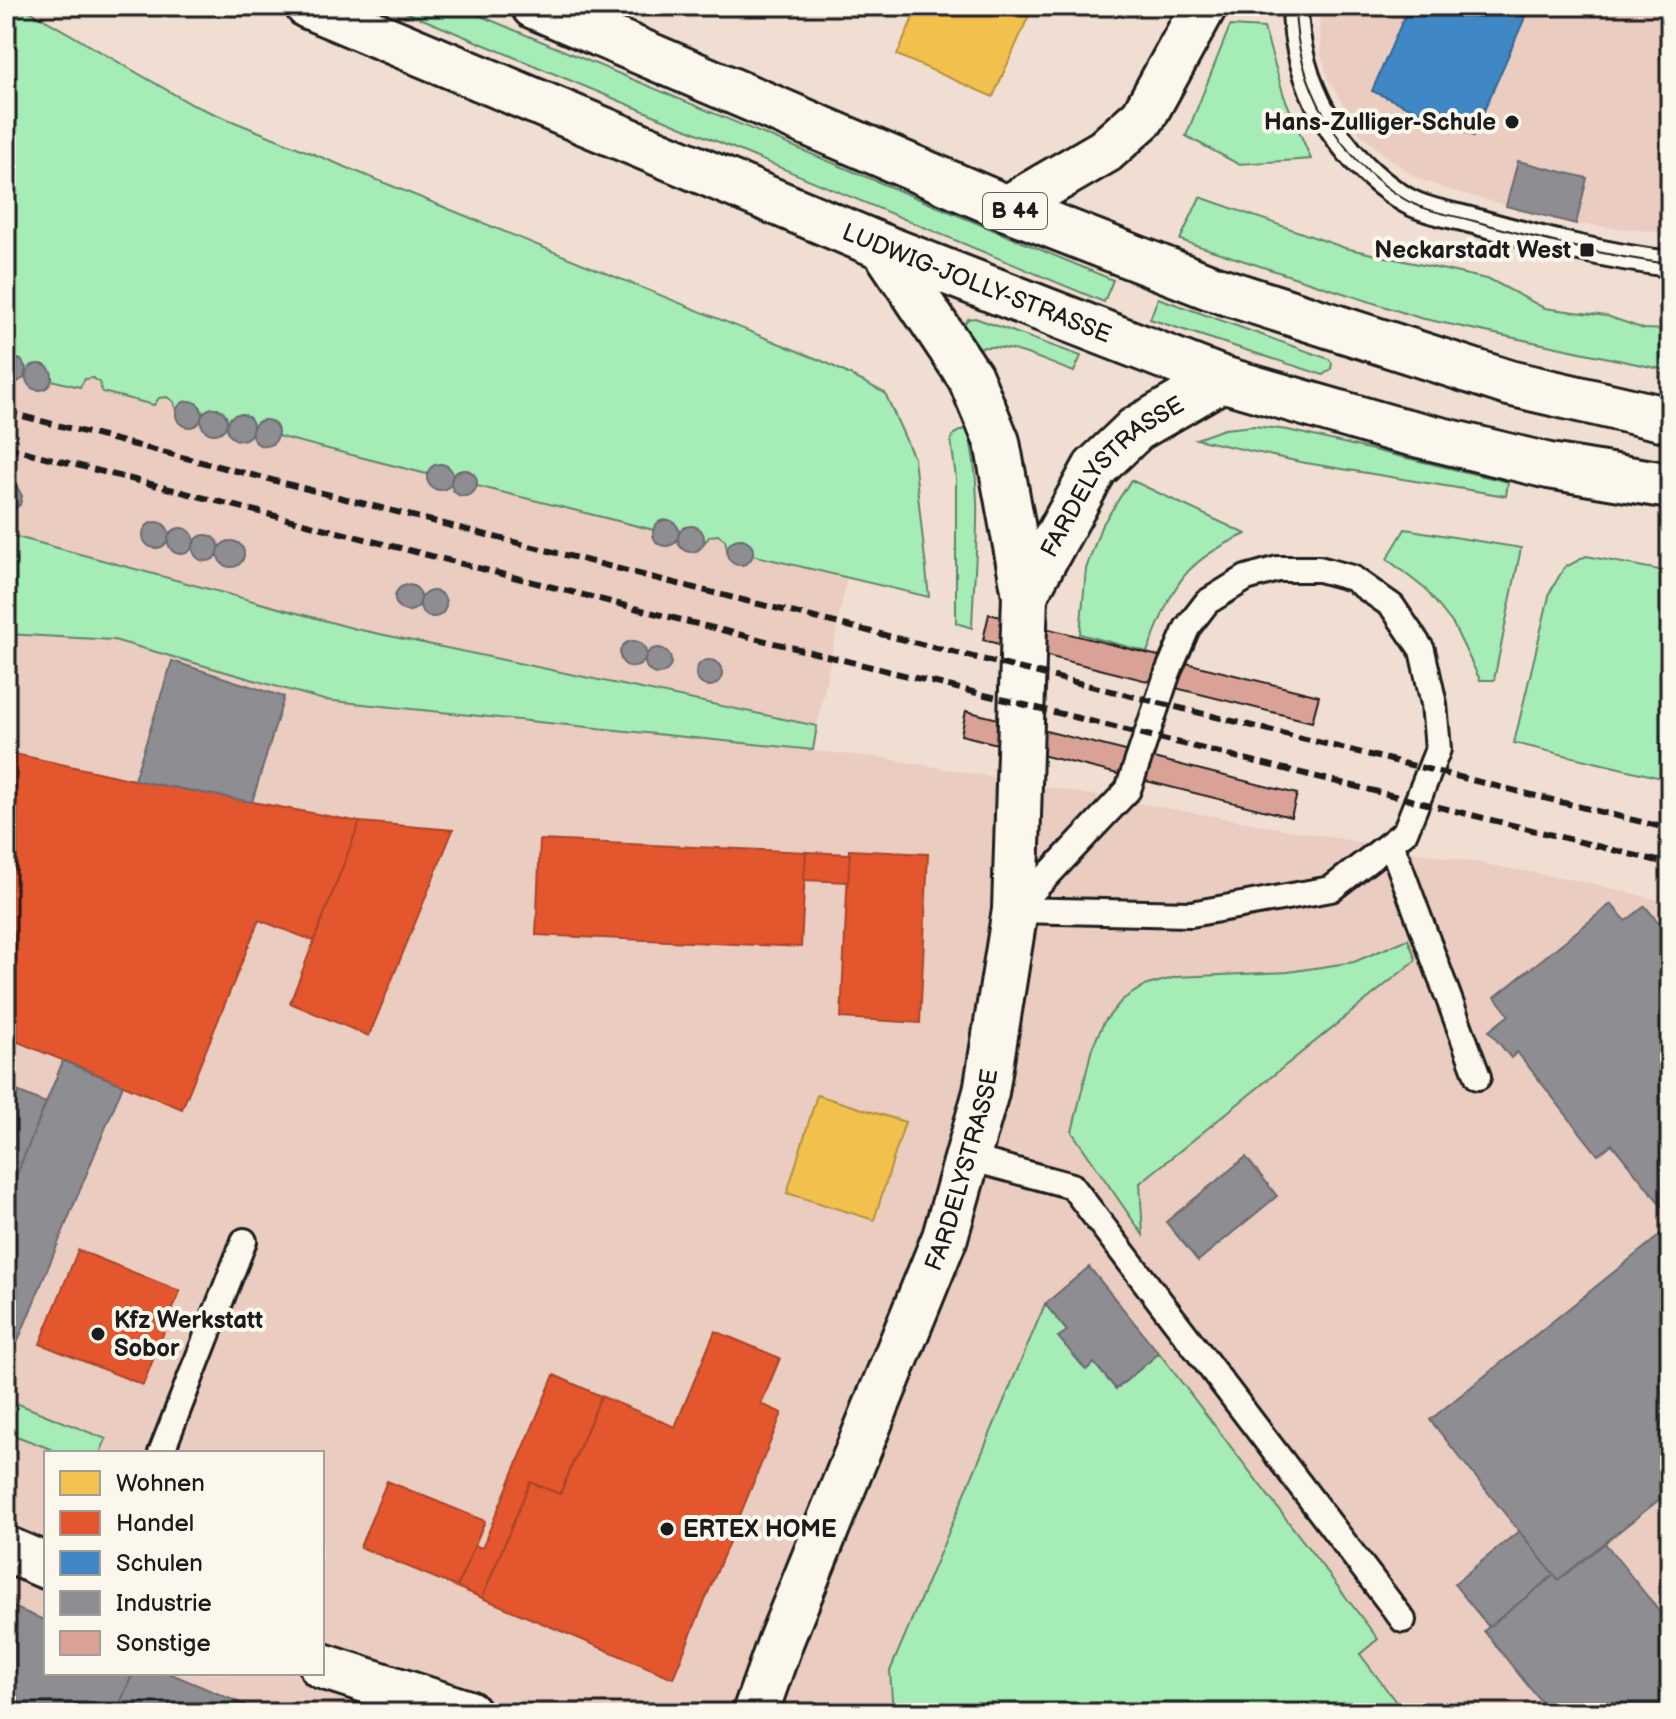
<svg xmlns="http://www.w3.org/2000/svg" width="1676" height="1719" font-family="'Balsamiq Sans',sans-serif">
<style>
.built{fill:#eaccc0;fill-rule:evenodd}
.green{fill:#a6ecb7;stroke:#61846a;stroke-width:2}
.homes{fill:#f2c14e;stroke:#b2903f;stroke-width:2}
.shops{fill:#e4572e;stroke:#a84529;stroke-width:2}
.schools{fill:#3f88c5;stroke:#346892;stroke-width:2}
.industry{fill:#8d8d92;stroke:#6b6b6f;stroke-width:2}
.building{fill:#daa296;stroke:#1c1c1c;stroke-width:2}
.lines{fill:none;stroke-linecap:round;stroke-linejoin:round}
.lane-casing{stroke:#1c1c1c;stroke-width:30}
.street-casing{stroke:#1c1c1c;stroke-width:50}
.secondary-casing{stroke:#1c1c1c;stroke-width:50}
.primary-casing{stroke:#1c1c1c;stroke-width:50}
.lane{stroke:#fbf7ec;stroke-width:24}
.street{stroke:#fbf7ec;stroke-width:44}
.secondary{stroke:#fbf7ec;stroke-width:44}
.primary{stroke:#fbf7ec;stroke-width:44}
.tram{stroke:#1c1c1c;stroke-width:2}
.rail{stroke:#1c1c1c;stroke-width:6;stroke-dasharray:12 6;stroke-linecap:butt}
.poi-dot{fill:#1c1c1c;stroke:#fbf7ec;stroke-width:3}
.labels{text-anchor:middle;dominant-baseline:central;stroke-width:8;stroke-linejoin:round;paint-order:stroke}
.shield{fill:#fbf7ec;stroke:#5f5e5a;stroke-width:2}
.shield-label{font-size:22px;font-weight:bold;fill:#1c1c1c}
.poi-label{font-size:24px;font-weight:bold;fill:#1c1c1c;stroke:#fbf7ec;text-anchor:end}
.street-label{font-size:24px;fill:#1c1c1c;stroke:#fbf7ec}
</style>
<rect width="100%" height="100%" fill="#f1ded2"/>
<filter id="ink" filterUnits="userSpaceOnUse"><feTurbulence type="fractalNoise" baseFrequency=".0125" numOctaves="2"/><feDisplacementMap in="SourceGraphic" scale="16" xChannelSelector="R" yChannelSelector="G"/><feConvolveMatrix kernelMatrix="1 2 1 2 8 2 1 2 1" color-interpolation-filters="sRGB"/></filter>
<g filter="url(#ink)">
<!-- built -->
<g class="built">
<path d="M1319 6H1670V233L1576 224 1446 189 1415 177 1381 152 1360 133 1329 81 1321 54Z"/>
<path d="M6 340 852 553 817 726 356 629 6 534Z"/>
<path d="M6 634 114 640 324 700 884 758 1591 883 1670 903V1713H6ZM46 1453H322V1673H46Z"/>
</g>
<!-- green -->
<g class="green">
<path d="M6 6H21L193 105 827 363 885 393 914 458 929 597 752 555 751 545 743 539 733 541 727 549 725 540 718 535 710 536 704 543 702 533 694 527 684 528 678 536 677 527 669 520 659 522 654 530 477 486 475 476 468 470 458 472 452 480 450 470 442 464 433 466 427 474 277 436 276 426 267 421 258 422 253 430 251 420 243 414 233 416 227 424 225 414 218 408 208 410 202 417 201 408 192 402 183 404 176 411 174 402 167 397 159 398 154 405 102 392 100 383 93 378 85 379 80 387 51 380 49 370 42 364 32 365 26 374 21 360 11 358 6 360Z"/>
<path d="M391 6H457L1113 280 1104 302Z"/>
<path d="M1230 26 1264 28 1284 96 1311 159 1238 164 1186 136Z"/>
<path d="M1200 197 1345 248 1491 280 1544 308 1607 316 1644 329 1670 330V371L1420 318 1180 240Z"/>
<path d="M1158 298 1329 359 1332 363 1331 369 1323 375 1150 319Z"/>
<path d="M975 318 1081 356 1074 372C1045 362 1009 342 978 348L964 331V324L968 319Z"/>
<path d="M1254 426 1288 430 1508 482 1506 496 1300 462 1196 439 1224 429Z"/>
<path d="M967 427C985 491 974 562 972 628L956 623V478L951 440 954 434Z"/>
<path d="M1131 480 1246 534C1178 564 1174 587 1147 652L1080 634 1086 569 1101 527Z"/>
<path d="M1405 529 1521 548 1494 680H1480L1453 624 1425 589 1387 559Z"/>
<path d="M6 534 356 629 817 726 813 750 324 700 114 640 6 634Z"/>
<path d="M1586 556 1670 572V780L1514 743 1550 592 1564 568Z"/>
<path d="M1408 939 1416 960 1140 1183 1143 1235 1072 1132 1092 1048 1104 1022 1122 1000 1144 986 1176 977 1288 972 1354 962Z"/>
<path d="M1045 1304 1116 1389 1159 1353 1378 1639 1360 1654 1404 1713H893L890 1671Z"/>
<path d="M6 1399 106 1439 100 1453H61L6 1432Z"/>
</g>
<!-- homes -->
<g class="homes">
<path d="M918 6H1033L993 97 897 55Z"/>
<path d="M817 1095 905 1122 874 1220 787 1193Z"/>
</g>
<!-- shops -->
<g class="shops">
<path d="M6 752 134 780 360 822 314 941 259 920 182 1109 6 1037Z"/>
<path d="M360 822 453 830 369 1036 290 1003Z"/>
<path d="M540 840 806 852 801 947 536 935Z"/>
<path d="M849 850 928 854 920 1023 841 1018Z"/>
<path d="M806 852 850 854 848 882 804 880Z"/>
<path d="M78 1250 180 1291 143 1385 40 1344Z"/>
<path d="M715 1331 780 1358 761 1404 782 1413 673 1678 482 1598 530 1482 560 1494 601 1396 675 1427Z"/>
<path d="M554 1375 601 1396 560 1494 530 1482 482 1598 457 1587 474 1545 482 1548Z"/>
<path d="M387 1481 485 1521 457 1587 360 1547Z"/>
</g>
<!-- schools -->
<path class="schools" d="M1409 6H1530L1473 136 1372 91Z"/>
<!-- industry -->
<g class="industry">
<path d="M1518 161 1587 178 1576 224 1506 206Z"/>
<path d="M11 358 21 360 26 368 24 378 16 383 6 380V360Z"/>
<circle cx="39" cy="377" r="13"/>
<circle cx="189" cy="414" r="13"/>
<circle cx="214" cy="421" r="13"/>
<circle cx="240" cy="427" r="13"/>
<circle cx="265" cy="433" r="13"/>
<circle cx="440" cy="477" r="13"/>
<circle cx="464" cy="483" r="13"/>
<path d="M6 485 17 487 22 496 20 505 11 511 6 510Z"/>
<circle cx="666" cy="533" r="13"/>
<circle cx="156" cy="535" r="13"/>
<circle cx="691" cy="539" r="13"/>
<circle cx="181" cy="541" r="13"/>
<circle cx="206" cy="548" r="13"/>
<circle cx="740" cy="552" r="13"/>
<circle cx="231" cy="554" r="13"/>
<circle cx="408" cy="598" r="13"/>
<circle cx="433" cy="604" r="13"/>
<circle cx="633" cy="654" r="13"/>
<circle cx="658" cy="661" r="13"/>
<circle cx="709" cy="673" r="13"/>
<path d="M172 661 284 697 252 802 134 780Z"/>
<path d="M1611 904 1626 921 1645 906 1666 932 1660 938 1670 951V1216L1612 1144 1598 1155 1517 1052 1511 1058 1489 1031 1509 1015 1495 997Z"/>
<path d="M63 1061 123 1085 6 1370V1200Z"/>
<path d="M12 1089 46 1103 6 1200V1103Z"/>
<path d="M1246 1157 1277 1196 1198 1261 1166 1222Z"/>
<path d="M1670 1227V1491L1558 1580 1430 1420Z"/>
<path d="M1089 1267 1159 1353 1116 1389 1094 1363 1086 1370 1058 1337 1067 1331 1045 1304Z"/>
<path d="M1519 1531 1554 1575 1489 1627 1454 1584Z"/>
<path d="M1605 1543 1670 1625V1713H1550L1484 1631 1554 1575 1558 1580Z"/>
<path d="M6 1604 46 1621V1673H133L116 1713H6Z"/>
<path d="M133 1673H169L264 1713H116Z"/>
</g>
<!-- building -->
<g class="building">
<path d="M989 614 1319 696 1312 722 983 640Z"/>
<path d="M966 711 1297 794 1291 817 961 735Z"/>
</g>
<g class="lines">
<defs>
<g id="lane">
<path d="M1295 6C1296 84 1338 158 1404 199 1424 211 1452 215 1474 221 1539 239 1603 256 1670 264"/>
<path d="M1278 569H1319L1352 578 1392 606 1422 650 1434 704 1438 749 1405 832 1331 889 1191 914 1015 910 1128 790 1168 672 1187 628 1207 602 1246 578Z"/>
<path d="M1391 843 1478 1077"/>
<path d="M969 1158 1072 1186 1403 1620"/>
<path d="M161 1453 244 1241"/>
</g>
<path id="street" d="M1007 208 1105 151 1143 117 1204 6"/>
<g id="secondary">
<path id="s1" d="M1025 595 1095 468 1136 429 1222 379"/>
<path d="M6 1549 46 1566"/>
<path d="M322 1666 468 1713"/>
<path id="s2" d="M755 1713 781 1640 945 1237 986 1092 1015 910 1025 595 997 442 970 377 883 247"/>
</g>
<g id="primary">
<path id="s3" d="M308 6 883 247 1222 379 1391 428 1549 466 1670 486"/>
<path d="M534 6 1007 208 1210 287 1509 383 1670 420"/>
</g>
</defs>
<!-- lane casing -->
<use href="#lane" class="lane-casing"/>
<!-- street casing -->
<use href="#street" class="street-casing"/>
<!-- secondary casing -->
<use href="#secondary" class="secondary-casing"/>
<!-- primary casing -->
<use href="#primary" class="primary-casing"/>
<!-- lane -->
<use href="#lane" class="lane"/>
<!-- street -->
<use href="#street" class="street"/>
<!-- secondary -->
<use href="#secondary" class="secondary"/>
<!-- primary -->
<use href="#primary" class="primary"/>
<!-- tram -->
<path class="tram" d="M1295 6C1296 84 1338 158 1404 199 1424 211 1452 215 1474 221 1539 239 1603 256 1670 264"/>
<!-- rail -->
<g class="rail">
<path d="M6 412 698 589 1670 829"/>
<path d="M6 447 689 622 1670 864"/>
</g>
</g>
</g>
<!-- markers -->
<g class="poi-dot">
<circle cx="1512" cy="122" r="8"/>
<rect x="1579" y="242" width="16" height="16" rx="4"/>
<circle cx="98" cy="1334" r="8"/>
<circle cx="667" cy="1529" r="8"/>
</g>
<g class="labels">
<!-- shield labels -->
<rect class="shield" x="983" y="193" width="64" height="36" rx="6"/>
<g class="shield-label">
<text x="1015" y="211">B 44</text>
</g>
<!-- poi labels -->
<g class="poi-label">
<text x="1496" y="122">Hans-Zulliger-Schule</text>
<text x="1571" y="250">Neckarstadt West</text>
<text x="114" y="1320" text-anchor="start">Kfz Werkstatt<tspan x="114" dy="28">Sobor</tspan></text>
<text x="683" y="1529" text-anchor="start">ERTEX HOME</text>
</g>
<!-- street labels -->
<g class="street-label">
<text stroke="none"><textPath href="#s3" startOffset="724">LUDWIG-JOLLY-STRASSE</textPath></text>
<text stroke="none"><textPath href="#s1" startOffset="150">FARDELYSTRASSE</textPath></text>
<text stroke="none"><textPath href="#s2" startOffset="582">FARDELYSTRASSE</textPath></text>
</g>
</g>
<!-- margin -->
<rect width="1676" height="1719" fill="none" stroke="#fbf7ec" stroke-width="32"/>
<rect x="16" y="16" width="1644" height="1687" fill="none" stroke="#1c1c1c" stroke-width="3" filter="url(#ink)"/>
<!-- legend -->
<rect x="44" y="1451" width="280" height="224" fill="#fbf7ec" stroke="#a29f99" stroke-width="2"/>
<rect x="60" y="1471" width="40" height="24" fill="#f2c14e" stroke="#a29f99" stroke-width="2"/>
<text x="116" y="1491" font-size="24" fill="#1c1c1c">Wohnen</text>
<rect x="60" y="1511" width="40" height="24" fill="#e4572e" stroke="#a29f99" stroke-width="2"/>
<text x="116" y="1531" font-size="24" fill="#1c1c1c">Handel</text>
<rect x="60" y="1551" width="40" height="24" fill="#3f88c5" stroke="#a29f99" stroke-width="2"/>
<text x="116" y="1571" font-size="24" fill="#1c1c1c">Schulen</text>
<rect x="60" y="1591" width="40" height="24" fill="#8d8d92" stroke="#a29f99" stroke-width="2"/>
<text x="116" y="1611" font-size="24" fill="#1c1c1c">Industrie</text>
<rect x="60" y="1631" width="40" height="24" fill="#daa296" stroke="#a29f99" stroke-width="2"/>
<text x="116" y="1651" font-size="24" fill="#1c1c1c">Sonstige</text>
</svg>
